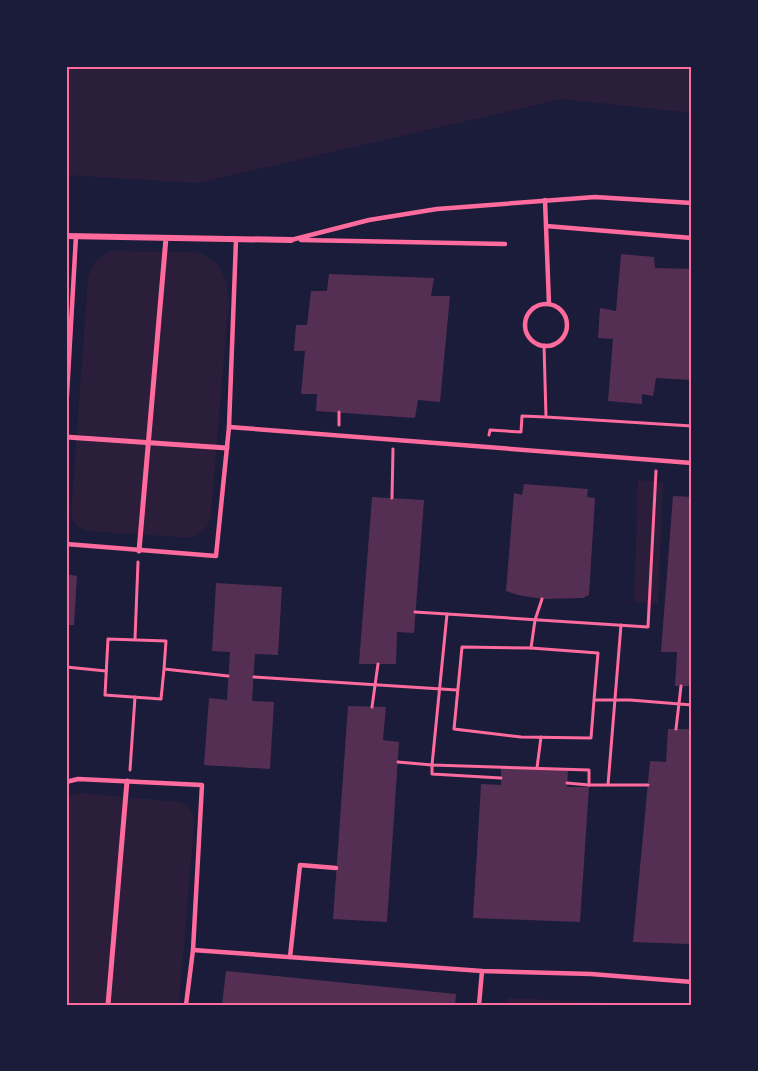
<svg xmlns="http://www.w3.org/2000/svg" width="758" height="1071" font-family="Roboto,sans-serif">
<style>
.green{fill:#2a1e3b}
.building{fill:#542f53}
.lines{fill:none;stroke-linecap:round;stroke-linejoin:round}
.path{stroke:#ff6b9d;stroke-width:3}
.service{stroke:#ff6b9d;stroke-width:4.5}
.pedestrian{stroke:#ff6b9d;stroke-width:5}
.minor{stroke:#ff6b9d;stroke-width:6}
.neatline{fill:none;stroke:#ff6b9d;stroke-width:2}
</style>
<rect width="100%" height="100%" fill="#1b1b3a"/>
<!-- green -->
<g class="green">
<path d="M66 66H692V113L562 99 197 183 66 175Z"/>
<path d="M113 251 195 252C220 258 228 278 229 301L211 515C209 527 203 533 192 538L88 531C78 528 73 524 71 513L88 277C92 264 100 254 113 251Z"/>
<path d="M638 480 663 482 658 604 634 602Z"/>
<path d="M80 793 180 802C192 806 194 814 194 826L179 1005H66V797Z"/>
<path d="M507 998 657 1005H506Z"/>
</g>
<!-- building -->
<g class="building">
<path d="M621 254 654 257 655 268 692 269V380L656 378 653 396 642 394V404L608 401 613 339 598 338 600 308 616 311Z"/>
<path d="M329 274 434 278 431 296H450L440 402 418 400 415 418 316 411 317 394H301L305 351H294L296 325H307L311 291H327Z"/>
<path d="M524 484 588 489 587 497 595 498 589 595 583 598 542 599 518 595 506 591 514 493 522 495Z"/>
<path d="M673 496 692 497V686H675L677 652H661Z"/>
<path d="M372 497 424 500 414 633 397 632 396 664H359Z"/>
<path d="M66 574 77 576 74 625H66Z"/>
<path d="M216 583 282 587 278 655 255 654 252 701 274 702 270 769 204 765 209 698 227 700 230 652 212 651Z"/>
<path d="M348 706 386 707 383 740 399 742 387 922 333 919Z"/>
<path d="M668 729H692V899L689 944 633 942 650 761 666 762Z"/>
<path d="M501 768 568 770 567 787H589L580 922 473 918 481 784 501 785Z"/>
<path d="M226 971 456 994 455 1005H222Z"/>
</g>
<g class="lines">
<!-- path -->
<g class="path">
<path d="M544 345 546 417 692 426"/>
<path d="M339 425V412"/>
<path d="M489 435 490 430 521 432 522 416 546 417"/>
<path d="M392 498 393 449"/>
<path d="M415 612 447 614"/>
<path d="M135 639 138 562"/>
<path d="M531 648 535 620 542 599"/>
<path d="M66 667 106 671"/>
<path d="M164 669 166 641 108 639 105 695 161 699 164 669 228 676"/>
<path d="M254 677 457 690"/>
<path d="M594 700 598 653 531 648 462 647 454 729 521 737 591 738 594 700H630L692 705"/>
<path d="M372 707 378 664"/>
<path d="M676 729 681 686"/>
<path d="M398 762 432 765V774L501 778"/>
<path d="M537 768 541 737"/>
<path d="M130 770 135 697"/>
<path d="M567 783 589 785"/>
<path d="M608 785 621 625"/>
<path d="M648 785H589V770L432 765 447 614 648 627 656 471"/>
</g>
<!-- service -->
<g class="service">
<path d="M545 200 549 304"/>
<path d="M546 226 692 238"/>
<path d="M291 240 369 220 437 209 595 197 692 203"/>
<path d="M301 240 505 244"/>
<circle cx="546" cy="325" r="21"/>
<path d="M66 412 76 236"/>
<path d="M229 427 692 463"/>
<path d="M66 544 216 556 229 427 236 240"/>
<path d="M66 782 78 779 202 785 193 950 186 1005"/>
<path d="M193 950 482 971 591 974 692 982"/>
<path d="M290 957 300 865 336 868"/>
<path d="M479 1005 482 971"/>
</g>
<!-- pedestrian -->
<g class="pedestrian">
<path d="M66 437 227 448"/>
<path d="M139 551 166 238"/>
<path d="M108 1005 127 781"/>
</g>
<!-- minor -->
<path class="minor" d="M66 236 291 240"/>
</g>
<!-- border -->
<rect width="758" height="1071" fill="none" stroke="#1b1b3a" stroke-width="135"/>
<rect x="68" y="68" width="622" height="936" class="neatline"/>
</svg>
